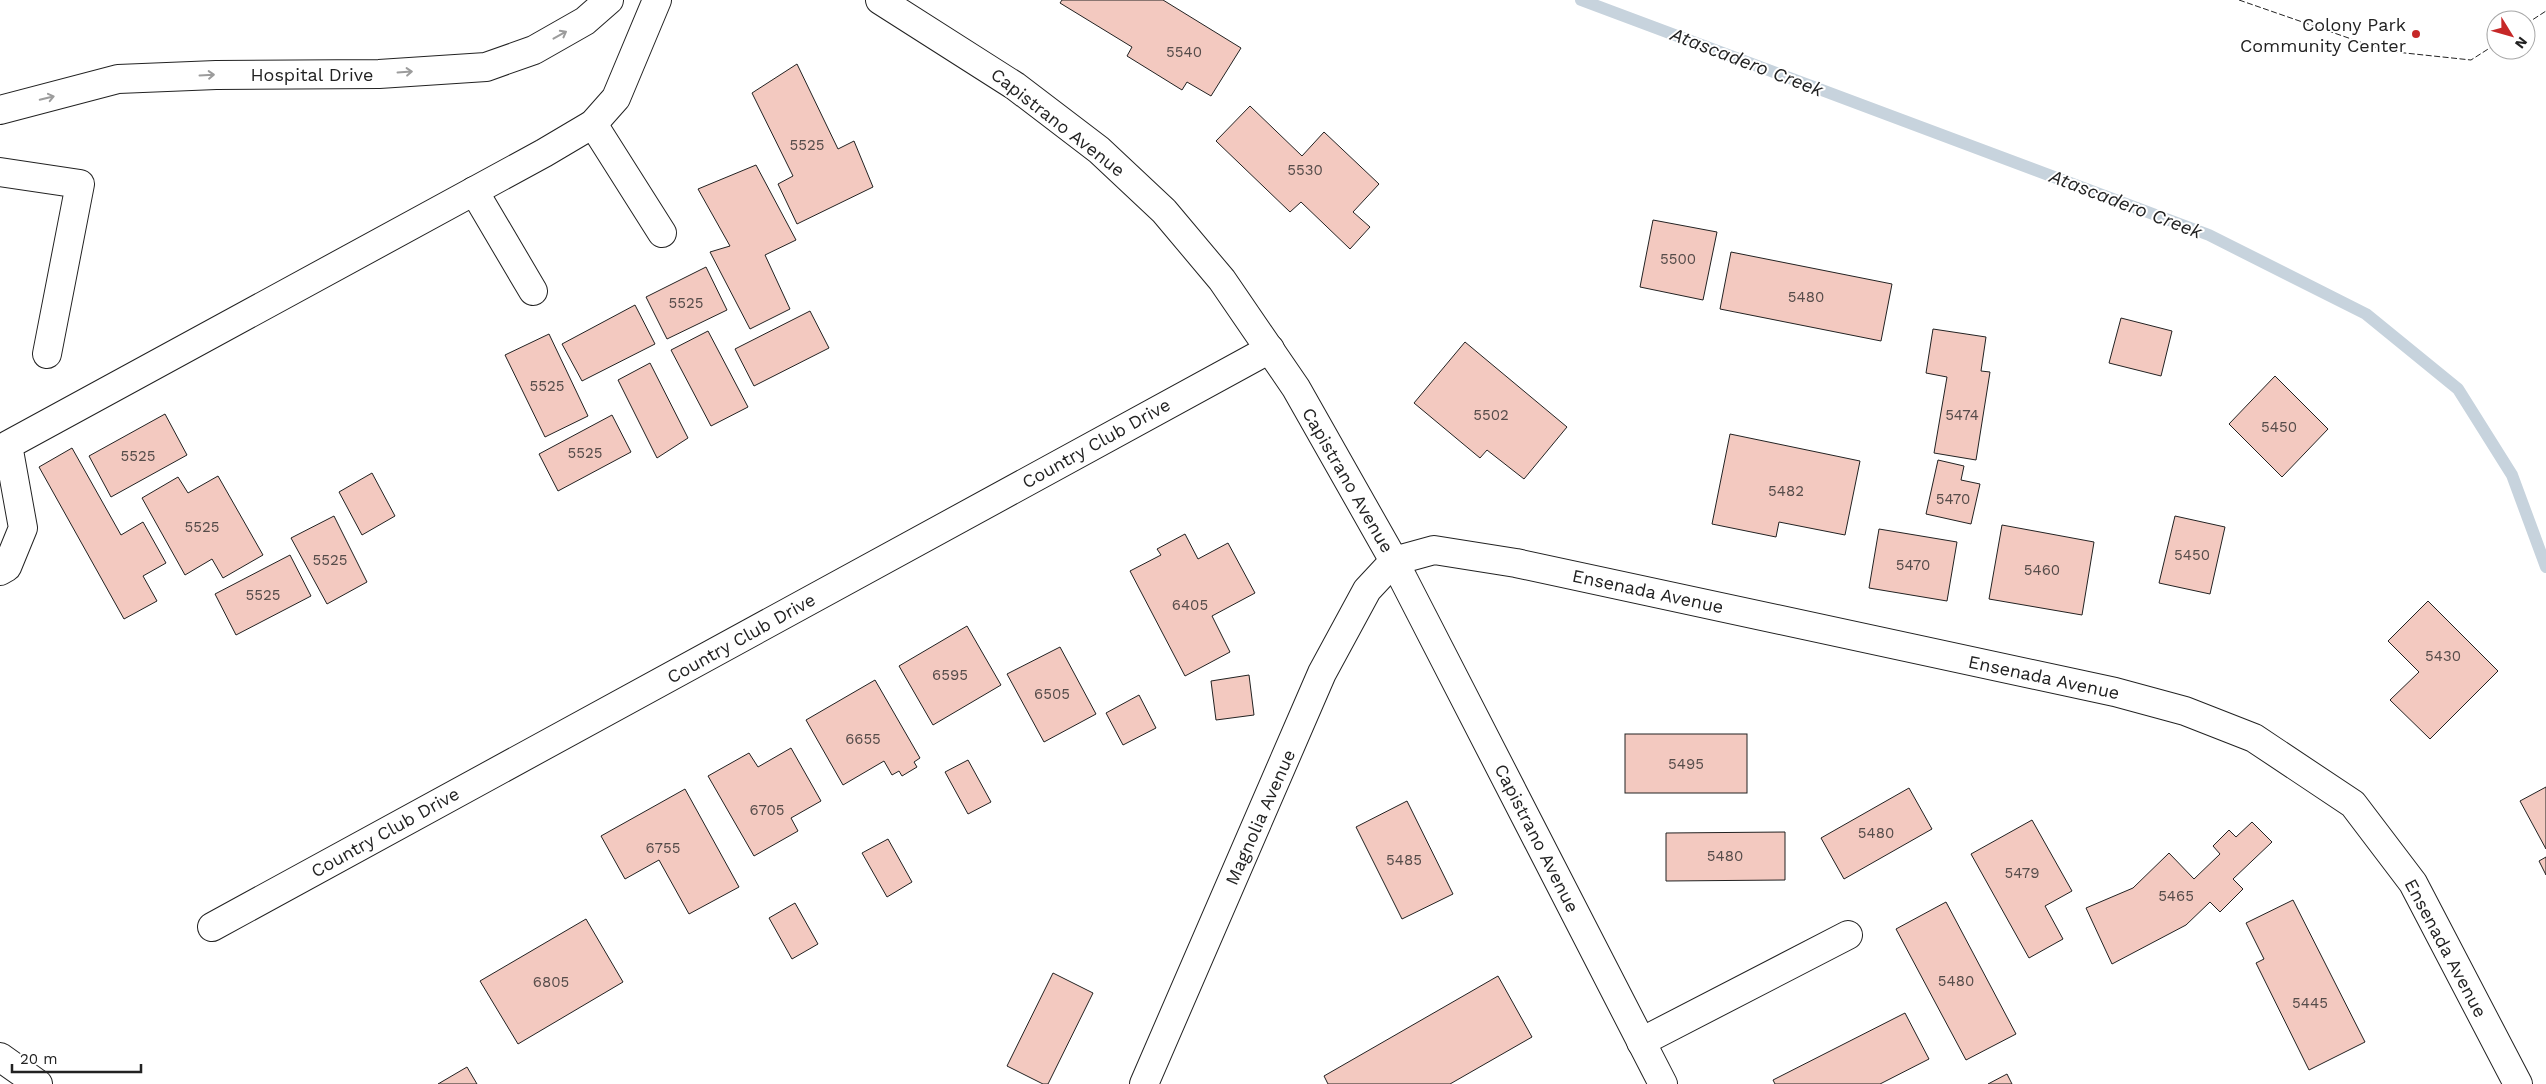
<svg xmlns="http://www.w3.org/2000/svg" width="2546" height="1084" font-family="'Work Sans',sans-serif">
<style>
.lines{fill:none;stroke-linecap:round;stroke-linejoin:round}
.stream{stroke:#c7d3dd;stroke-width:12}
.building{fill:#f3c9c0;stroke:#222}
.minor-casing{stroke:#222;stroke-width:30}
.major-casing{stroke:#222;stroke-width:30}
.minor{stroke:#fff;stroke-width:28}
.major{stroke:#fff;stroke-width:28}
.fence{stroke:#222;stroke-width:1;stroke-dasharray:6 2.5;stroke-linecap:butt}
.oneway{stroke:#9c9c9c}
.poi-dot{fill:#c62828;stroke:#fff;stroke-width:2}
.labels{text-anchor:middle;dominant-baseline:central;stroke-width:4;stroke-linejoin:round;paint-order:stroke}
.number-label{font-size:15px;fill:#564c4a}
.poi-label{font-size:18px;fill:#222;stroke:#fff;text-anchor:end}
.street-label{font-size:18px;fill:#222;stroke:#fff}
.water-label{font-size:19px;font-style:italic;fill:#222;stroke:#fff}
</style>
<rect width="100%" height="100%" fill="#fff"/>
<g class="lines">
<!-- stream -->
<path class="stream" d="M1581 0 2209 235 2366 314 2458 389 2512 475 2546 567"/>
</g>
<!-- building -->
<g class="building">
<path d="M1062 0H1163L1241 48 1211 96 1187 82 1182 90 1127 56 1132 47 1060 3Z"/>
<path d="M797 64 838 149 854 141 873 187 797 224 778 184 793 176 752 93Z"/>
<path d="M1250 106 1302 156 1324 132 1379 184 1353 212 1370 227 1350 249 1301 202 1290 212 1216 141Z"/>
<path d="M756 165 796 240 765 255 790 309 750 329 710 252 730 246 698 189Z"/>
<path d="M1653 220 1717 232 1703 300 1640 287Z"/>
<path d="M1731 252 1892 284 1881 341 1720 309Z"/>
<path d="M706 267 727 310 667 339 646 297Z"/>
<path d="M635 305 655 344 582 381 562 344Z"/>
<path d="M810 311 829 348 754 386 735 349Z"/>
<path d="M2121 318 2172 331 2161 376 2109 363Z"/>
<path d="M1933 329 1986 337 1981 371 1990 372 1976 460 1934 453 1947 377 1926 373Z"/>
<path d="M708 331 748 407 711 426 671 350Z"/>
<path d="M549 334 588 416 545 437 505 355Z"/>
<path d="M1465 342 1567 427 1524 479 1487 450 1480 458 1414 403Z"/>
<path d="M650 363 688 438 657 458 618 380Z"/>
<path d="M2275 376 2328 429 2282 477 2229 424Z"/>
<path d="M165 414 187 455 111 497 89 456Z"/>
<path d="M612 415 631 452 558 491 539 454Z"/>
<path d="M1730 434 1860 461 1845 535 1779 522 1776 537 1712 524Z"/>
<path d="M72 448 121 535 143 522 166 563 143 576 157 601 124 619 39 467Z"/>
<path d="M1938 460 1964 466 1961 480 1980 484 1971 524 1926 514Z"/>
<path d="M372 473 395 516 362 535 339 492Z"/>
<path d="M218 476 263 555 223 578 212 559 185 575 142 498 178 477 188 493Z"/>
<path d="M334 516 367 582 327 604 291 538Z"/>
<path d="M2175 516 2225 527 2210 594 2159 583Z"/>
<path d="M2002 525 2094 542 2082 615 1989 599Z"/>
<path d="M1879 529 1957 542 1947 601 1869 588Z"/>
<path d="M1185 534 1198 559 1228 543 1255 593 1212 616 1230 652 1185 676 1130 571 1161 555 1157 549Z"/>
<path d="M290 555 311 596 236 635 215 594Z"/>
<path d="M2428 601 2498 671 2430 739 2390 700 2419 672 2388 641Z"/>
<path d="M967 626 1001 685 933 725 899 666Z"/>
<path d="M1060 647 1096 714 1044 742 1007 674Z"/>
<path d="M1249 675 1254 715 1216 720 1211 681Z"/>
<path d="M875 680 920 758 914 762 917 767 902 776 899 771 892 775 884 761 843 785 806 720Z"/>
<path d="M1139 695 1156 728 1123 745 1106 713Z"/>
<rect x="1625" y="734" width="122" height="59"/>
<path d="M791 748 821 801 791 818 798 831 754 856 708 776 749 753 758 767Z"/>
<path d="M968 760 991 802 968 814 945 772Z"/>
<path d="M2546 787V849L2520 801Z"/>
<path d="M1909 788 1932 829 1844 879 1821 838Z"/>
<path d="M685 789 739 887 689 914 659 860 625 879 601 836Z"/>
<path d="M1407 801 1453 894 1402 919 1356 827Z"/>
<path d="M2032 820 2072 891 2045 906 2063 939 2029 958 1971 854Z"/>
<path d="M2252 822 2272 842 2233 879 2243 889 2220 912 2210 902 2186 925 2112 964 2086 908 2133 888 2169 853 2194 879 2220 854 2213 846 2229 830 2236 837Z"/>
<path d="M1785 832V880L1666 881V833Z"/>
<path d="M888 839 912 882 887 897 862 853Z"/>
<path d="M2546 857V875L2539 861Z"/>
<path d="M2293 900 2365 1042 2309 1070 2256 963 2264 959 2246 923Z"/>
<path d="M1946 902 2016 1034 1966 1060 1896 929Z"/>
<path d="M795 903 818 944 792 959 769 918Z"/>
<path d="M586 919 623 982 518 1044 480 981Z"/>
<path d="M1053 973 1093 993 1048 1084H1043L1007 1066Z"/>
<path d="M1498 976 1532 1037 1450 1084H1328L1324 1076Z"/>
<path d="M1905 1013 1929 1059 1880 1084H1775L1773 1080Z"/>
<path d="M467 1067 477 1084H438Z"/>
<path d="M2007 1074 2012 1084H1988Z"/>
</g>
<g class="lines">
<defs>
<g id="minor">
<path d="M880 0 1015 86 1099 150 1164 211 1222 280 1296 388 1394 561 1663 1084"/>
<path d="M0 110 118 79 216 75 379 74 486 67 534 50 585 21 609 0"/>
<path d="M593 124 662 233"/>
<path d="M0 172 80 184 47 354"/>
<path d="M474 191 533 291"/>
<path d="M0 571 7 567 23 528 8 445 544 153 593 124 616 98 657 0"/>
<path d="M212 927 1270 349"/>
<path d="M1641 1042 1848 935"/>
<path d="M1144 1084 1322 673 1367 590 1394 561 1434 550 1516 563 2115 692 2185 711 2254 738 2353 804 2413 883 2518 1084"/>
</g>
<path id="major" d="M0 1057 38 1084"/>
</defs>
<!-- minor casing -->
<use href="#minor" class="minor-casing"/>
<!-- major casing -->
<use href="#major" class="major-casing"/>
<!-- minor -->
<use href="#minor" class="minor"/>
<!-- major -->
<use href="#major" class="major"/>
<!-- fence -->
<g class="fence">
<path d="M2239 0 2386 51 2471 60 2496 44"/>
<path d="M2526 24 2546 11"/>
</g>
</g>
<!-- one-way arrows -->
<defs><path id="oneway-shaft" d="M-6 0H5M1.5-3L5.5 0L1.5 3" fill="none" stroke-width="1.6" stroke-linecap="round" stroke-linejoin="round" transform="scale(1.25)"/></defs>
<g class="oneway">
<use href="#oneway-shaft" transform="translate(560 35) rotate(-29)"/>
<use href="#oneway-shaft" transform="translate(405 72) rotate(-4)"/>
<use href="#oneway-shaft" transform="translate(207 75) rotate(-3)"/>
<use href="#oneway-shaft" transform="translate(47 98) rotate(-14)"/>
</g>
<!-- markers -->
<circle class="poi-dot" cx="2416" cy="34" r="5"/>
<g class="labels">
<!-- number labels -->
<g class="number-label">
<text x="1184" y="52">5540</text>
<text x="807" y="145">5525</text>
<text x="1305" y="170">5530</text>
<text x="1678" y="259">5500</text>
<text x="1806" y="297">5480</text>
<text x="686" y="303">5525</text>
<text x="547" y="386">5525</text>
<text x="1491" y="415">5502</text>
<text x="1962" y="415">5474</text>
<text x="2279" y="427">5450</text>
<text x="585" y="453">5525</text>
<text x="138" y="456">5525</text>
<text x="1786" y="491">5482</text>
<text x="1953" y="499">5470</text>
<text x="202" y="527">5525</text>
<text x="2192" y="555">5450</text>
<text x="330" y="560">5525</text>
<text x="1913" y="565">5470</text>
<text x="2042" y="570">5460</text>
<text x="263" y="595">5525</text>
<text x="1190" y="605">6405</text>
<text x="2443" y="656">5430</text>
<text x="950" y="675">6595</text>
<text x="1052" y="694">6505</text>
<text x="863" y="739">6655</text>
<text x="1686" y="764">5495</text>
<text x="767" y="810">6705</text>
<text x="1876" y="833">5480</text>
<text x="663" y="848">6755</text>
<text x="1725" y="856">5480</text>
<text x="1404" y="860">5485</text>
<text x="2022" y="873">5479</text>
<text x="2176" y="896">5465</text>
<text x="1956" y="981">5480</text>
<text x="551" y="982">6805</text>
<text x="2310" y="1003">5445</text>
</g>
<!-- poi labels -->
<g class="poi-label">
<text x="2406" y="24">Colony Park<tspan x="2406" dy="21">Community Center</tspan></text>
</g>
<!-- street labels -->
<g class="street-label">
<text x="312" y="74">Hospital Drive</text>
<text transform="translate(1058 122) rotate(38)">Capistrano Avenue</text>
<text transform="translate(1096 443) rotate(-29)">Country Club Drive</text>
<text transform="translate(1348 480) rotate(60)">Capistrano Avenue</text>
<text transform="translate(1648 591) rotate(12)">Ensenada Avenue</text>
<text transform="translate(741 638) rotate(-29)">Country Club Drive</text>
<text transform="translate(2044 677) rotate(12)">Ensenada Avenue</text>
<text transform="translate(1260 817) rotate(-66)">Magnolia Avenue</text>
<text transform="translate(385 832) rotate(-29)">Country Club Drive</text>
<text transform="translate(1537 838) rotate(63)">Capistrano Avenue</text>
<text transform="translate(2446 948) rotate(62)">Ensenada Avenue</text>
</g>
<!-- water labels -->
<g class="water-label">
<text transform="translate(1747 62) rotate(21)">Atascadero Creek</text>
<text transform="translate(2126 204) rotate(21)">Atascadero Creek</text>
</g>
</g>
<!-- north arrow -->
<g transform="translate(2511 35) rotate(127)"><circle r="24" fill="#ffffff" stroke="#a7a7a7"/>
<path d="M0-4L9 19L0 12L-9 19Z" fill="#c62828"/>
<text y="-8" font-size="14" font-weight="bold" text-anchor="middle" fill="#222222">N</text>
</g>
<!-- scale -->
<path d="M12 1064v8h129v-8" fill="none" stroke="#222222" stroke-width="2.5"/>
<text x="20" y="1064" font-size="15" fill="#222222" stroke="#ffffff" stroke-width="4" paint-order="stroke">20 m</text>
</svg>
